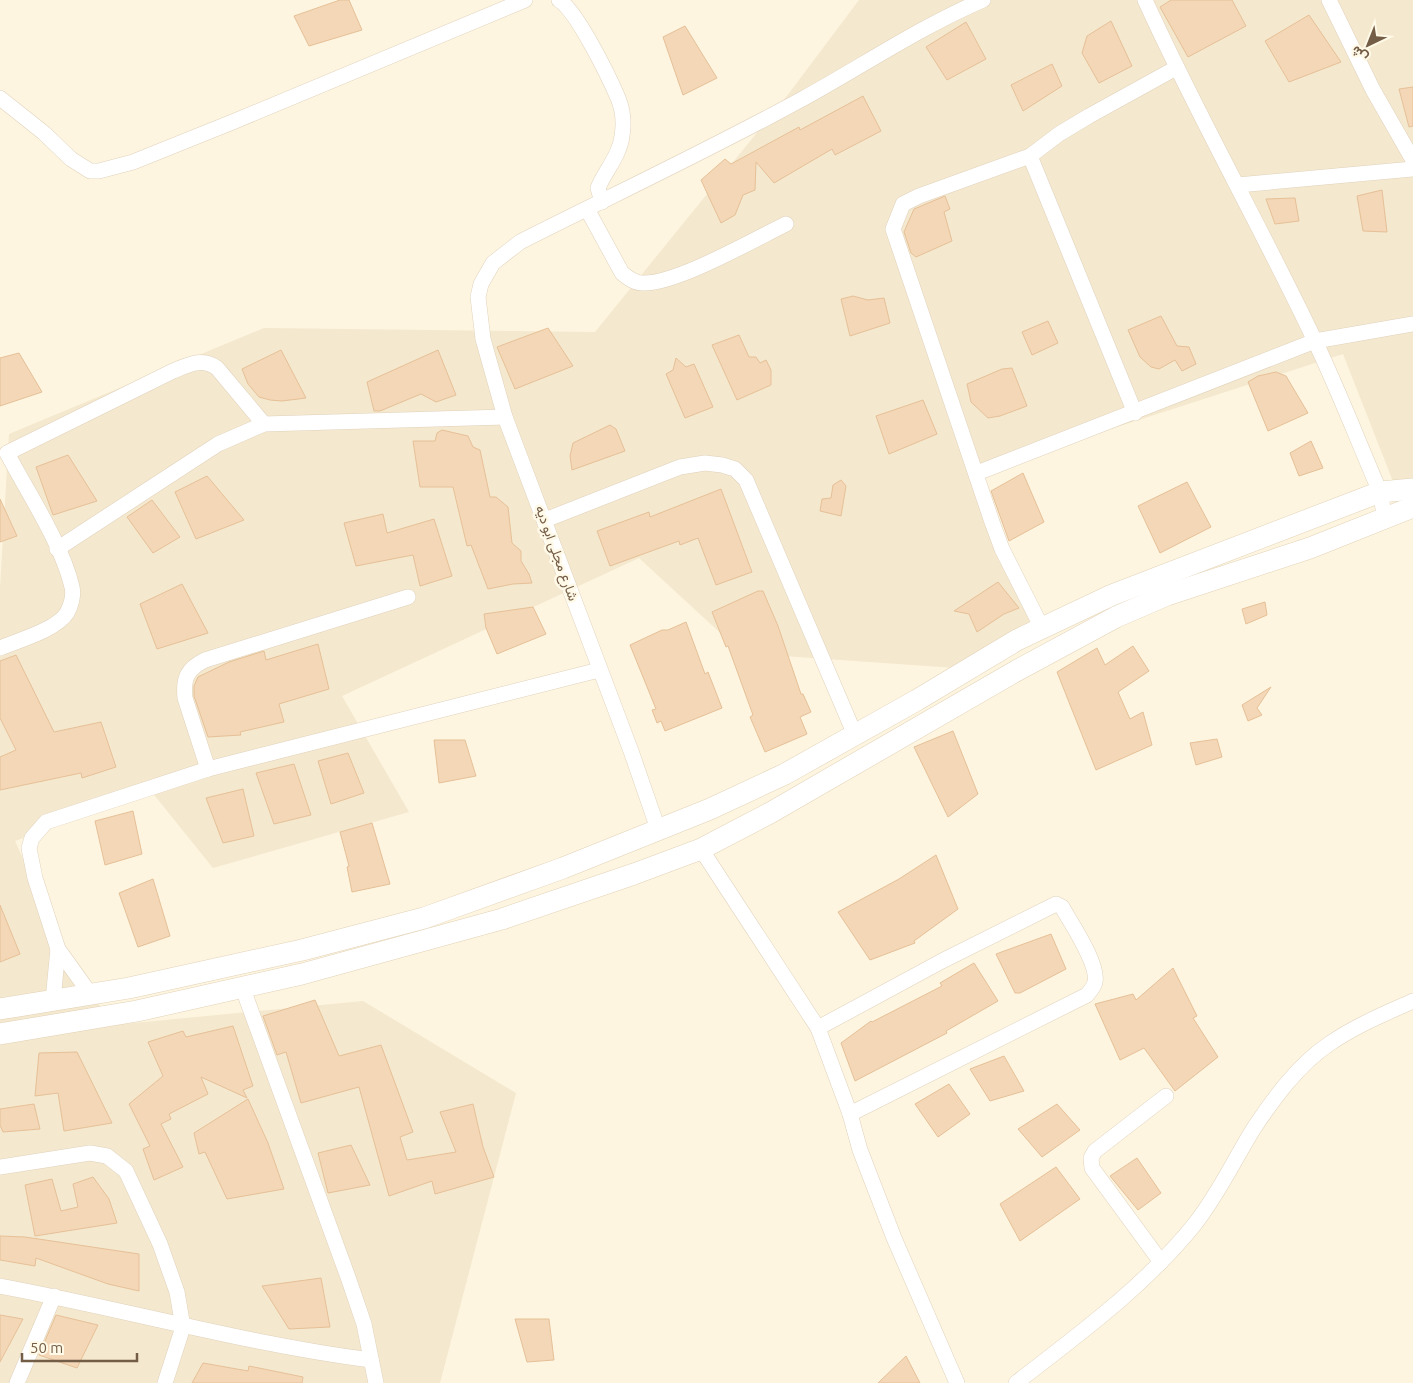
<svg xmlns="http://www.w3.org/2000/svg" width="1413" height="1383" font-family="Ubuntu,Vazirmatn,sans-serif">
<style>
.residential{fill:#f4e8ce}
.building{fill:#f3d7b7;stroke:#e6c097}
.lines{fill:none;stroke-linecap:round;stroke-linejoin:round}
.street-casing{stroke:#e1d2bc;stroke-width:16}
.secondary-casing{stroke:#e3d2b7;stroke-width:22}
.street{stroke:#fff;stroke-width:15}
.secondary{stroke:#fff;stroke-width:21}
.labels{text-anchor:middle;dominant-baseline:central;stroke-width:5;stroke-linejoin:round;paint-order:stroke}
.street-label{font-size:14px;fill:#745d47;stroke:#fff9e7}
</style>
<rect width="100%" height="100%" fill="#fdf5e0"/>
<!-- residential -->
<path class="residential" d="M859 0H1413V488L1396 489 1343 354 974 473 1040 630 984 670 742 653 639 558 342 696 409 812 213 868 151 791 15 841 70 963 113 1025 363 1001 516 1093 440 1383H0V588L9 434 264 328 595 332 790 92Z"/>
<!-- building -->
<g class="building">
<path d="M340 0H349L362 30 309 46 294 16Z"/>
<path d="M1171 0H1232L1246 26 1188 57 1160 7Z"/>
<path d="M1309 15 1341 62 1289 82 1265 41Z"/>
<path d="M1111 21 1132 66 1099 83 1082 53 1087 36Z"/>
<path d="M966 22 986 59 947 80 926 47Z"/>
<path d="M685 26 717 78 683 95 663 37Z"/>
<path d="M1052 64 1062 86 1023 111 1011 85Z"/>
<path d="M1413 87V126L1409 127 1399 89Z"/>
<path d="M863 96 881 131 835 155 832 149 774 183 756 162 755 190 743 195 735 215 721 223 701 180 725 159 731 164 799 127 800 130Z"/>
<path d="M1382 190 1387 232 1363 231 1357 196Z"/>
<path d="M945 196 950 209 944 212 952 241 916 257 911 253 904 232 914 209Z"/>
<path d="M1295 198 1299 221 1275 224 1266 199Z"/>
<path d="M853 296 868 300 884 298 890 323 850 336 841 299Z"/>
<path d="M1161 316 1177 346 1189 347 1196 364 1182 371 1175 360 1159 369 1151 367 1140 357 1128 330Z"/>
<path d="M1048 321 1058 343 1032 355 1022 332Z"/>
<path d="M548 328 573 366 515 389 497 347Z"/>
<path d="M739 335 749 357H756L760 363 766 360 771 370V385L737 400 712 345Z"/>
<path d="M281 350 306 398 282 401 270 400 259 397 248 384 242 369Z"/>
<path d="M438 350 456 395 436 402 421 394 380 411H374L367 382Z"/>
<path d="M19 353 42 392 0 406V358Z"/>
<path d="M676 358 686 367 694 364 713 407 685 418 666 374 673 370Z"/>
<path d="M1012 368 1027 406 1000 416 988 418 971 402 967 384 1002 369Z"/>
<path d="M1276 372 1286 376 1308 413 1268 431 1248 382 1258 376Z"/>
<path d="M923 400 937 434 889 454 876 416Z"/>
<path d="M610 425 616 429 625 451 572 470 570 456 573 443Z"/>
<path d="M442 430 468 436 473 447 480 450 490 497H496L508 507 512 543 521 551V561L529 574 532 583 513 584 488 589 471 545 467 546 453 487H420L413 441H435L437 433Z"/>
<path d="M1311 441 1323 468 1299 476 1290 453Z"/>
<path d="M68 455 97 501 53 515 36 467Z"/>
<path d="M1023 473 1044 522 1009 541 991 491Z"/>
<path d="M207 476 244 520 196 539 175 492Z"/>
<path d="M841 480 846 486 841 516 820 511 822 499 831 498 833 485Z"/>
<path d="M1187 482 1211 527 1160 553 1138 506Z"/>
<path d="M721 489 752 572 716 585 698 538 680 545 679 541 610 566 597 531 649 512 650 517Z"/>
<path d="M0 499 17 536 0 542Z"/>
<path d="M152 500 180 537 153 553 127 517Z"/>
<path d="M383 514 387 533 434 519 452 576 420 586 413 555 356 566 344 523Z"/>
<path d="M998 582 1019 608 1004 614 977 632 969 614 954 611Z"/>
<path d="M182 584 208 633 157 649 140 604Z"/>
<path d="M758 591H763L778 626 801 694H803L811 712 800 717 807 734 765 752 750 717 753 715 728 646 726 647 712 612Z"/>
<path d="M1265 602 1267 615 1246 624 1242 609Z"/>
<path d="M533 607 546 634 497 654 486 628 484 614Z"/>
<path d="M686 622 705 674 708 672 722 708 665 731 661 721 657 723 652 710 656 709 630 645 662 630H668Z"/>
<path d="M318 644 329 689 279 704 284 722 240 732 241 735 208 737 194 696V686L198 677 229 662 264 651 266 660Z"/>
<path d="M1133 646 1149 671 1118 692 1130 719 1143 712 1152 745 1096 770 1057 672 1097 648 1105 665Z"/>
<path d="M16 655 54 732 101 722 116 767 82 778 81 773 0 790V757L16 750 0 718V661Z"/>
<path d="M1271 687 1257 708 1262 715 1248 721 1242 705Z"/>
<path d="M953 731 978 794 948 817 914 747Z"/>
<path d="M1217 739 1222 757 1196 765 1190 743Z"/>
<path d="M434 740H465L476 776 439 783Z"/>
<path d="M348 753 364 793 331 804 318 761Z"/>
<path d="M294 764 311 815 274 824 256 773Z"/>
<path d="M243 789 254 836 223 843 206 798Z"/>
<path d="M133 811 142 854 105 865 95 821Z"/>
<path d="M372 823 390 884 352 892 347 867 349 866 340 832Z"/>
<path d="M936 855 958 909 914 941 915 943 870 960 838 912 899 879Z"/>
<path d="M153 879 170 936 138 947 119 893Z"/>
<path d="M0 905 20 954 0 962Z"/>
<path d="M1051 934 1066 969 1020 993H1015L996 954Z"/>
<path d="M974 963 998 1001 946 1031 947 1033 855 1081 841 1043 871 1021 872 1022 942 986 940 983Z"/>
<path d="M1173 968 1197 1016 1193 1018 1218 1057 1175 1091 1144 1048 1120 1060 1095 1004 1133 994 1136 1000Z"/>
<path d="M315 1000 339 1056 381 1045 413 1132 400 1137 407 1160 456 1152 440 1112 473 1104 483 1147 494 1177 435 1194 432 1181 389 1196 359 1087 301 1103 286 1052 277 1055 263 1016Z"/>
<path d="M233 1026 253 1086 243 1090 247 1098 201 1077 208 1094 169 1114 171 1119 161 1124 183 1167 154 1180 143 1149 150 1146 129 1104 163 1076 148 1042 183 1031 186 1037Z"/>
<path d="M77 1052 112 1123 64 1131 58 1093 35 1096 39 1053Z"/>
<path d="M1004 1056 1024 1091 990 1101 970 1069Z"/>
<path d="M949 1084 970 1114 938 1137 915 1104Z"/>
<path d="M248 1099 268 1143 284 1189 227 1199 205 1152 199 1154 194 1133Z"/>
<path d="M34 1104 40 1129 3 1132 0 1125V1109Z"/>
<path d="M1057 1104 1080 1130 1042 1157 1018 1129Z"/>
<path d="M351 1145 370 1185 328 1193 318 1153Z"/>
<path d="M1137 1158 1161 1193 1138 1210 1110 1176Z"/>
<path d="M1056 1167 1080 1199 1020 1241 1000 1204Z"/>
<path d="M93 1177 109 1199 117 1223 35 1236 25 1185 52 1179 61 1211 78 1207 73 1184Z"/>
<path d="M0 1236 25 1237 139 1254V1291L108 1284 36 1258 35 1266 0 1260Z"/>
<path d="M321 1278 330 1327 289 1329 262 1286Z"/>
<path d="M0 1315 23 1319 0 1362Z"/>
<path d="M56 1315 98 1325 77 1368 39 1355Z"/>
<path d="M515 1319H549L554 1360 527 1362Z"/>
<path d="M906 1356 920 1383H878Z"/>
<path d="M203 1363 248 1371 249 1366 303 1377 302 1383H192Z"/>
</g>
<g class="lines">
<defs>
<g id="street">
<path d="M559 0C577 11 609 77 618 98 623 110 624 124 622 136 620 155 605 171 598 188L602 202"/>
<path d="M1145 0C1197 115 1260 225 1314 339 1338 389 1358 441 1380 492L1385 519"/>
<path d="M1329 0 1373 90 1413 160"/>
<path d="M0 98 44 133 71 159 90 171H99L133 162 235 121 525 0"/>
<path d="M1030 156 1135 413"/>
<path d="M1238 185 1413 169"/>
<path d="M587 209 622 273C628 278 634 283 642 283 675 285 755 239 786 224"/>
<path d="M977 473 1315 341 1413 324"/>
<path d="M545 520 680 467 705 463 722 465 735 469 746 480 855 735"/>
<path d="M57 549 218 444 264 424 505 417"/>
<path d="M1043 630 1002 549 992 522 893 229 903 204 919 196 1030 156 1059 134 1089 116 1176 68"/>
<path d="M0 648C19 640 56 630 67 613 71 606 74 595 72 587 62 544 28 493 7 453L173 371C188 365 202 357 217 368L264 424"/>
<path d="M208 769 185 698C183 678 187 669 205 660L408 597"/>
<path d="M658 829 631 751 505 417 483 339 478 297 481 284 493 263 520 242C615 194 711 149 804 98 864 65 920 27 983 0"/>
<path d="M701 849 818 1028 850 1114 860 1150 894 1238 957 1383"/>
<path d="M243 989 349 1280 364 1324 376 1383"/>
<path d="M91 995 58 949 35 878 29 848 32 838 46 822 208 769 599 670"/>
<path d="M53 1000 58 949"/>
<path d="M818 1028 942 961 1056 904 1062 907C1071 923 1099 964 1095 982 1094 987 1090 991 1087 995L850 1114"/>
<path d="M0 1167 90 1153 107 1156 126 1171 160 1244 177 1292 183 1327 165 1383"/>
<path d="M1161 1262 1092 1168 1091 1158 1095 1151 1166 1096"/>
<path d="M0 1286C124 1309 246 1344 371 1360"/>
<path d="M17 1383 54 1296"/>
<path d="M1016 1383C1079 1334 1144 1287 1194 1225 1218 1195 1234 1160 1254 1128 1274 1098 1298 1065 1329 1044 1355 1026 1384 1014 1413 1001"/>
</g>
<g id="secondary">
<path d="M0 1009 129 988 302 950 424 918 563 868 710 809 785 774 917 700 1017 640 1112 595 1380 492 1413 489"/>
<path d="M0 1034 137 1011 302 974 502 919 634 874 701 849 770 813 1016 671 1116 617 1167 595 1310 548 1413 507"/>
</g>
</defs>
<!-- street casing -->
<use href="#street" class="street-casing"/>
<!-- secondary casing -->
<use href="#secondary" class="secondary-casing"/>
<!-- street -->
<use href="#street" class="street"/>
<!-- secondary -->
<use href="#secondary" class="secondary"/>
</g>
<g class="labels">
<!-- street labels -->
<g class="street-label">
<text transform="translate(557 553) rotate(70)">شارع مجلى ابو ديه</text>
</g>
</g>
<!-- north arrow -->
<g transform="translate(1368 45) rotate(223)" stroke="#fff9e7" stroke-width="4" paint-order="stroke">
<path d="M0-4L9 19L0 12L-9 19Z" fill="#745d47"/>
<text y="-8" font-size="14" font-weight="bold" text-anchor="middle" fill="#745d47">ش</text>
</g>
<!-- scale -->
<path d="M22 1353v8h115v-8" fill="none" stroke="#745d47" stroke-width="2.5"/>
<text x="30" y="1353" font-size="15" fill="#745d47" stroke="#fff9e7" stroke-width="4" paint-order="stroke">50 m</text>
</svg>
